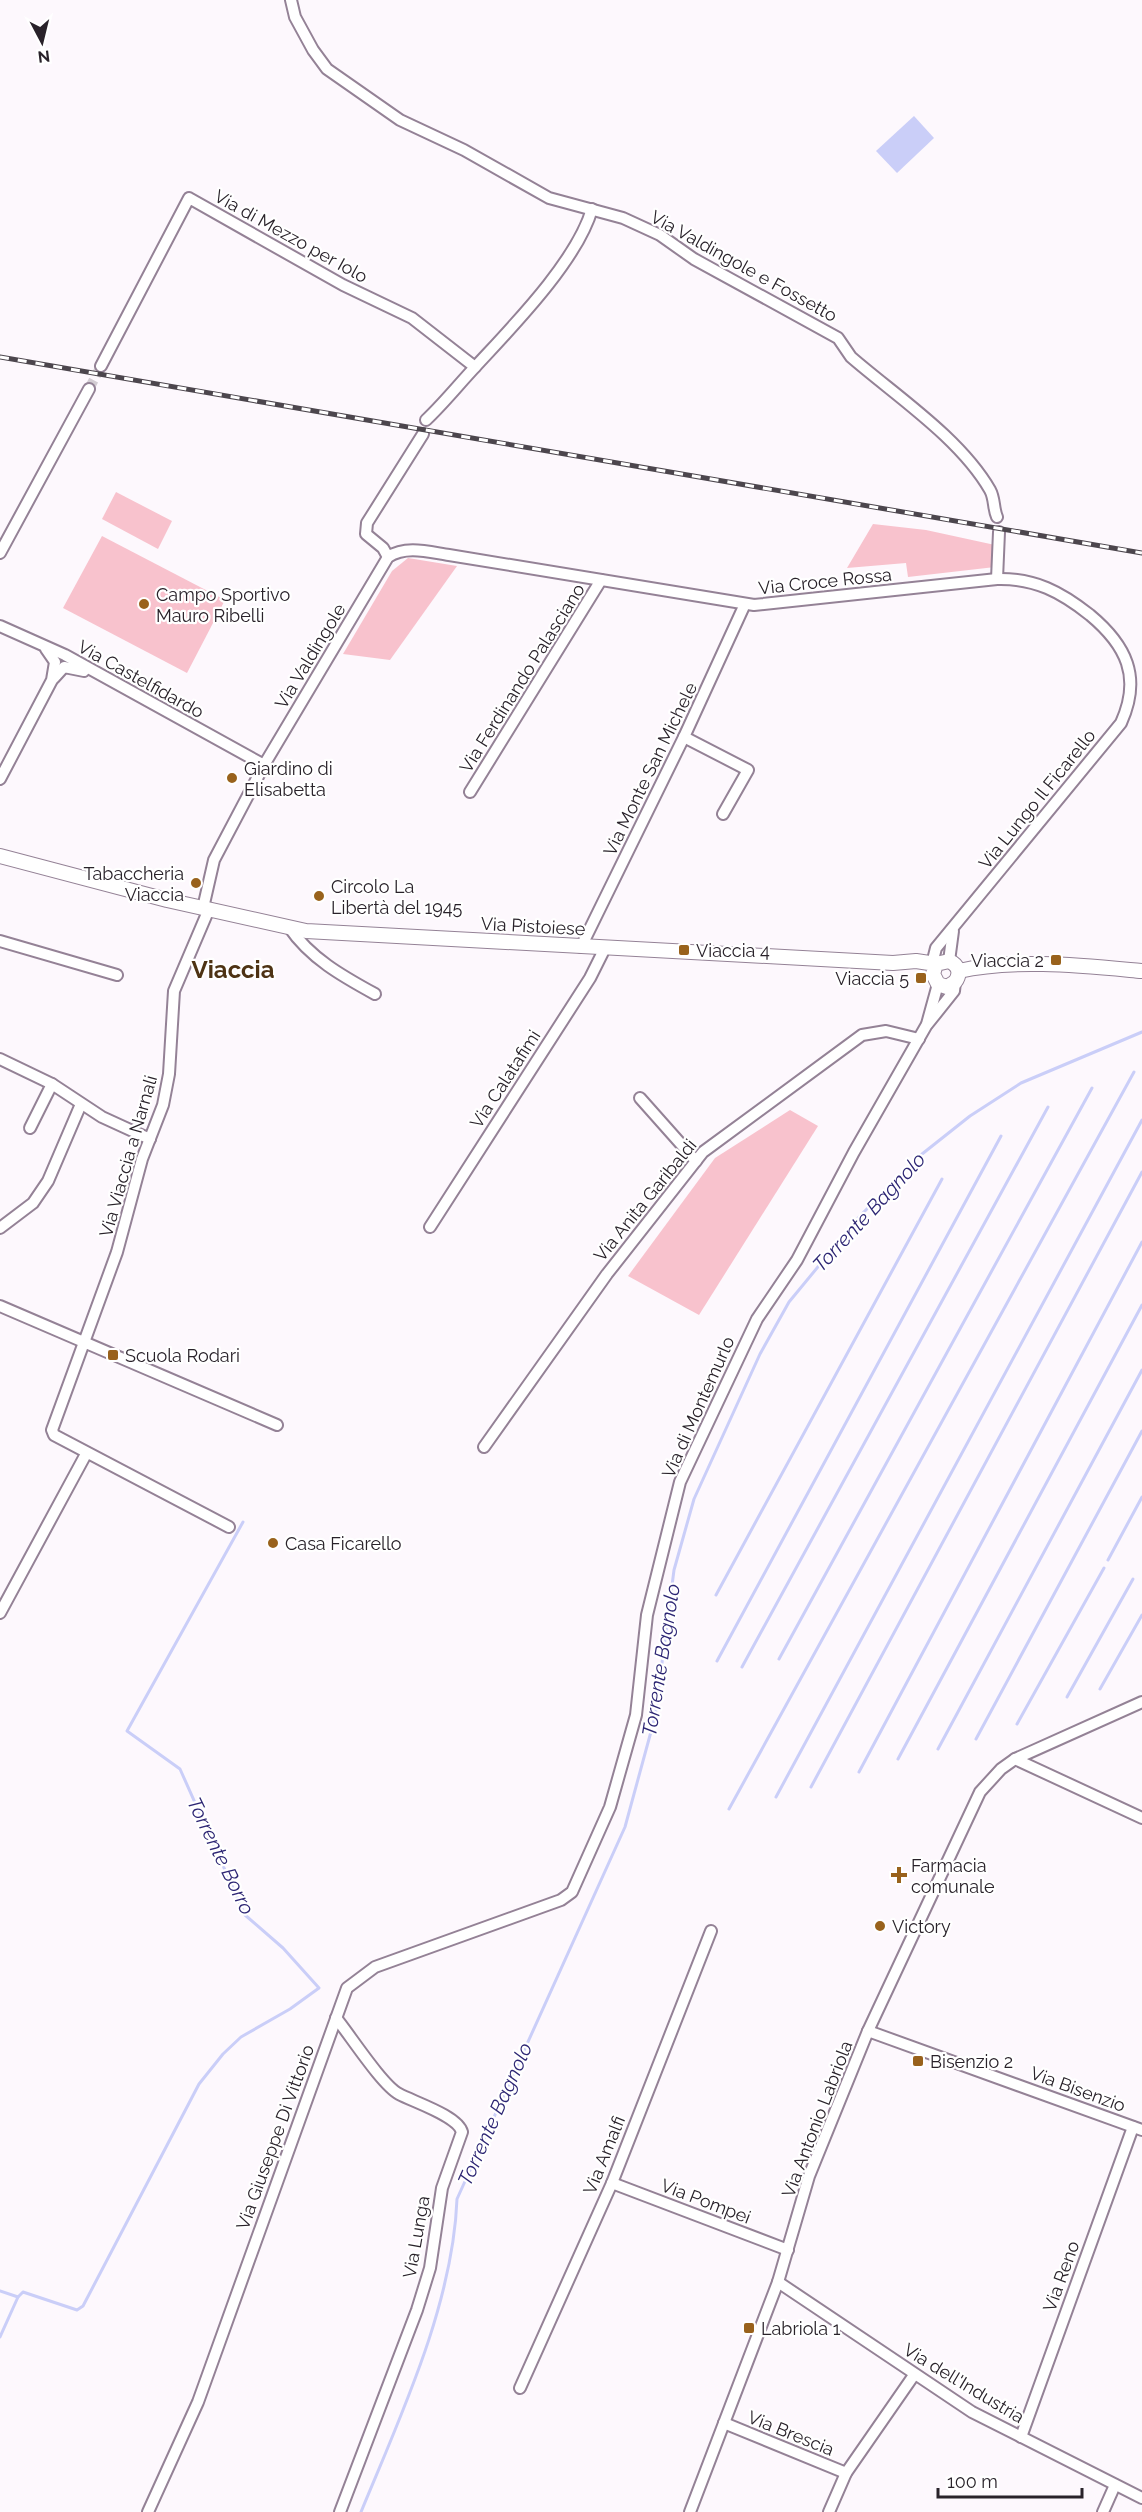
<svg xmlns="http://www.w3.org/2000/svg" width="1142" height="2512" font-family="Raleway,sans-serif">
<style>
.green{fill:#f8c2cd}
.water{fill:#cacef8}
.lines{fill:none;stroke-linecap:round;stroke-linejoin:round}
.stream{stroke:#cacef8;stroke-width:3}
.minor-tunnel{stroke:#d3cdd3;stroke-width:10;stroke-dasharray:10 5;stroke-linecap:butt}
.minor-casing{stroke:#948296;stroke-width:14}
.major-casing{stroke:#948296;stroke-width:16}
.minor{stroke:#fff;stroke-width:10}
.major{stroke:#fff;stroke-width:14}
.rail-casing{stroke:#4c464d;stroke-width:5}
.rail{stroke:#fff;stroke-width:3;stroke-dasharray:9;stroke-linecap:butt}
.poi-dot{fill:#99621c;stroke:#fff;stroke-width:2}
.labels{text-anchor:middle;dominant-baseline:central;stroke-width:4.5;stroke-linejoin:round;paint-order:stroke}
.street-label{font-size:18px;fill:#29222a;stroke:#fff}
.poi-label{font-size:18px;fill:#29222a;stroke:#fff;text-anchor:start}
.water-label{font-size:20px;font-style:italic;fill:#2d2674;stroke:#fff}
.district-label{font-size:24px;font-weight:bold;fill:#4e3314;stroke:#fff}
</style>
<rect width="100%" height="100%" fill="#fdf8fd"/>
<!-- green -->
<g class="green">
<path d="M116 492 172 521 158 549 102 519Z"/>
<path d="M873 524 926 530 995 545V567L908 577 906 563 847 568Z"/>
<path d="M102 536 225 600 187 673 63 608Z"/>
<path d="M408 558 457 566 390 660 343 654 392 571Z"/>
<path d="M790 1110 818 1126 699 1315 628 1276 715 1158Z"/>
</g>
<!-- water -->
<path class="water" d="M914 116 934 138 897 173 876 151Z"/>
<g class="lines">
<!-- stream -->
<g class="stream">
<path d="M1108 1560 1142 1497"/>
<path d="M716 1595 942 1179"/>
<path d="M779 1659 1092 1088"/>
<path d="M717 1661 1001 1136"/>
<path d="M742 1667 1048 1107"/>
<path d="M1100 1689 1142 1615"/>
<path d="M1067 1697 1133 1579"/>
<path d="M1017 1724 1104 1568"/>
<path d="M976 1739 1142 1431"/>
<path d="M938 1749 1142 1370"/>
<path d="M898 1759 1142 1305"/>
<path d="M859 1772 1142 1242"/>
<path d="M811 1787 1142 1172"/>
<path d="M776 1797 1142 1120"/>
<path d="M729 1809 1134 1072"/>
<path d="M0 2291 18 2297"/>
<path d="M0 2337 18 2297 23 2292 77 2310 83 2306 199 2084 223 2054 241 2037 290 2009 319 1988 283 1948 245 1915 180 1769 127 1731 243 1522"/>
<path d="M361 2512C401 2415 453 2304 457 2199L625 1827 655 1717 674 1570 694 1499 760 1354 789 1302 859 1217 917 1158 970 1116 1021 1083 1142 1032"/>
</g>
<!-- minor-tunnel -->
<path class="minor-tunnel" d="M89 389 101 366"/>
<defs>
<g id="minor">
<path d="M291 0 295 17 313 50 327 69 400 120 464 150 549 198 623 218 660 235 694 259 838 338 851 357C896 396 960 438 990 490 995 499 993 508 997 517"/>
<path d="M101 366 189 198 343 285 412 318 475 367"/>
<path d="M426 420C444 403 459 384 476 366 512 327 577 261 592 209"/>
<path d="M0 553 89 389"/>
<path d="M388 557 383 548 366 534 367 523 423 434"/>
<path d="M997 579 999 532"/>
<path d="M0 626 65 655 264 765"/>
<path d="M54 678 64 667 84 671"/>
<path d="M684 737 748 770 723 814"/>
<path d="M0 779 52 680 55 662 46 649"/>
<path d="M470 792 601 580"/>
<path d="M203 908 214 860 264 765 388 557C406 545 429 552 449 555L754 605 997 579C1035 578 1061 592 1090 615 1126 645 1142 677 1121 723L936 948 934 956 936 964"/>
<path d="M209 909 174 991 169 1074 163 1105 142 1159 117 1252 52 1430 54 1435 229 1527"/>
<path d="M289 927C310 958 342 976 375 994"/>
<path d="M0 941 117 975"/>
<path d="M581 947 684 737 745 604"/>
<path d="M949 961 953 931"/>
<path d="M927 1024 938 984"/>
<path d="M0 1059 52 1084 102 1117 150 1139"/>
<path d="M640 1098 696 1161"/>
<path d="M30 1128 52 1084"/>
<path d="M430 1227 590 978 605 948"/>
<path d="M0 1228 33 1203 48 1181 81 1104"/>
<path d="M0 1306 277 1425"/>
<path d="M484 1447 607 1274 703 1152 862 1035 886 1031 919 1039"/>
<path d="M0 1613 86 1454"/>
<path d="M1015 1759 1142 1818"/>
<path d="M336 2018C350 2035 382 2085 399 2094 414 2102 458 2116 462 2132L442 2188 430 2268 417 2310 340 2512"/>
<path d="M868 2031 1142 2130"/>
<path d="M612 2183 788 2250"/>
<path d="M778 2282 972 2412 1142 2498"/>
<path d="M520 2388 612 2183 711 1931"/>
<path d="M724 2423 846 2473"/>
<path d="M1021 2437 1133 2127"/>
<path d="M148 2512 198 2402 347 1988 375 1967 561 1900 572 1892 610 1807 636 1715 647 1615 680 1482 757 1319 797 1260 854 1152 926 1026 954 991 955 982"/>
<path d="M690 2512 778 2282 809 2176 868 2031 980 1792 1001 1769 1015 1759 1142 1702"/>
<path d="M829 2512 846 2473 914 2375"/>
<path d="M1103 2512 1115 2485"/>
</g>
<g id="major">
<path d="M0 856 167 900 306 931 893 963 916 961 936 964 949 961C959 965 961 974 955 982L947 987 938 984 933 974 936 964"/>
<path d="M959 971C1013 958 1086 966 1142 971"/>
</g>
</defs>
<!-- minor casing -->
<use href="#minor" class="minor-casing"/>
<!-- major casing -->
<use href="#major" class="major-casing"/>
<!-- minor -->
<use href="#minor" class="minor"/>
<!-- major -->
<use href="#major" class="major"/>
<defs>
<path id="rail" d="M0 357 1142 553"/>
</defs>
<!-- rail casing -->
<use href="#rail" class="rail-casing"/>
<!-- rail -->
<use href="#rail" class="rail"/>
</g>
<!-- markers -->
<g class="poi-dot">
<circle cx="144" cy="604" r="6"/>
<circle cx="232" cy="778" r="6"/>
<circle cx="196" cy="883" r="6"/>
<circle cx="319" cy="896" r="6"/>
<rect x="678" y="944" width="12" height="12" rx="3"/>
<rect x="1050" y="954" width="12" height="12" rx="3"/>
<rect x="915" y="972" width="12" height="12" rx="3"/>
<rect x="107" y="1349" width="12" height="12" rx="3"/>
<circle cx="273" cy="1543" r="6"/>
<path d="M896 1866h6v6h6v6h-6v6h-6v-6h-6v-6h6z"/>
<circle cx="880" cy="1926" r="6"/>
<rect x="912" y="2055" width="12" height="12" rx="3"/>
<rect x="743" y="2322" width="12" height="12" rx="3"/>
</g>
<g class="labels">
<!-- street labels -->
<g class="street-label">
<text transform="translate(291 236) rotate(29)">Via di Mezzo per Iolo</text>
<text transform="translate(744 266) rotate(29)">Via Valdingole e Fossetto</text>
<text transform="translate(825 581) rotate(-6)">Via Croce Rossa</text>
<text transform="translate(310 656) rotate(-59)">Via Valdingole</text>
<text transform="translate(522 678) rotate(-58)">Via Ferdinando Palasciano</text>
<text transform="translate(141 679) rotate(29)">Via Castelfidardo</text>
<text transform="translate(650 769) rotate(-64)">Via Monte San Michele</text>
<text transform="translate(1037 799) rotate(-51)">Via Lungo Il Ficarello</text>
<text transform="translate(533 926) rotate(3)">Via Pistoiese</text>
<text transform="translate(505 1079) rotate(-57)">Via Calatafimi</text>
<text transform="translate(128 1156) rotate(-74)">Via Viaccia a Narnali</text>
<text transform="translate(645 1200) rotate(-51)">Via Anita Garibaldi</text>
<text transform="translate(698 1407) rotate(-66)">Via di Montemurlo</text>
<text transform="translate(1078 2089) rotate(20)">Via Bisenzio</text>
<text transform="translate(817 2119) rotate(-69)">Via Antonio Labriola</text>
<text transform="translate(275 2137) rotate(-70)">Via Giuseppe Di Vittorio</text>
<text transform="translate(604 2155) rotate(-68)">Via Amalfi</text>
<text transform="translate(706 2201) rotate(21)">Via Pompei</text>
<text transform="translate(416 2237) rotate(-80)">Via Lunga</text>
<text transform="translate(1061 2276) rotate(-70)">Via Reno</text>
<text transform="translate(964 2383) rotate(31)">Via dell'Industria</text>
<text transform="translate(791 2433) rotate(22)">Via Brescia</text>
</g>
<!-- poi labels -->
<g class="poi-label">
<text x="156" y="594">Campo Sportivo<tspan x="156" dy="21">Mauro Ribelli</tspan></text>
<text x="244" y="768">Giardino di<tspan x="244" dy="21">Elisabetta</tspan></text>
<text x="184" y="873" text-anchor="end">Tabaccheria<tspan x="184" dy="21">Viaccia</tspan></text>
<text x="331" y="886">Circolo La<tspan x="331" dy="21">Libertà del 1945</tspan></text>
<text x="696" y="950">Viaccia 4</text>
<text x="1044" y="960" text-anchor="end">Viaccia 2</text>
<text x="909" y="978" text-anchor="end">Viaccia 5</text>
<text x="125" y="1355">Scuola Rodari</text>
<text x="285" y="1543">Casa Ficarello</text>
<text x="911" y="1865">Farmacia<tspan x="911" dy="21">comunale</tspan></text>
<text x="892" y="1926">Victory</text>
<text x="930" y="2061">Bisenzio 2</text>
<text x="761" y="2328">Labriola 1</text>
</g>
<!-- water labels -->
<g class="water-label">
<text transform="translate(869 1212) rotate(-47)">Torrente Bagnolo</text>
<text transform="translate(661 1660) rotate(-81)">Torrente Bagnolo</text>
<text transform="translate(221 1856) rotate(64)">Torrente Borro</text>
<text transform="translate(495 2114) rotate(-66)">Torrente Bagnolo</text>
</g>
<!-- district labels -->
<g class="district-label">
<text x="233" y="969">Viaccia</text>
</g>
</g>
<!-- north arrow -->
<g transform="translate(42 42) rotate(173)" stroke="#ffffff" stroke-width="4.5" paint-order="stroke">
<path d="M0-4.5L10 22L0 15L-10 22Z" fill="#29222a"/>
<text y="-9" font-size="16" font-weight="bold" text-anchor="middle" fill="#29222a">N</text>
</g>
<!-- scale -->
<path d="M938 2488v9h144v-9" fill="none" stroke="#29222a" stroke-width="3"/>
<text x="947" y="2488" font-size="18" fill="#29222a" stroke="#ffffff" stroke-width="4.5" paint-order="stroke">100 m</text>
</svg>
